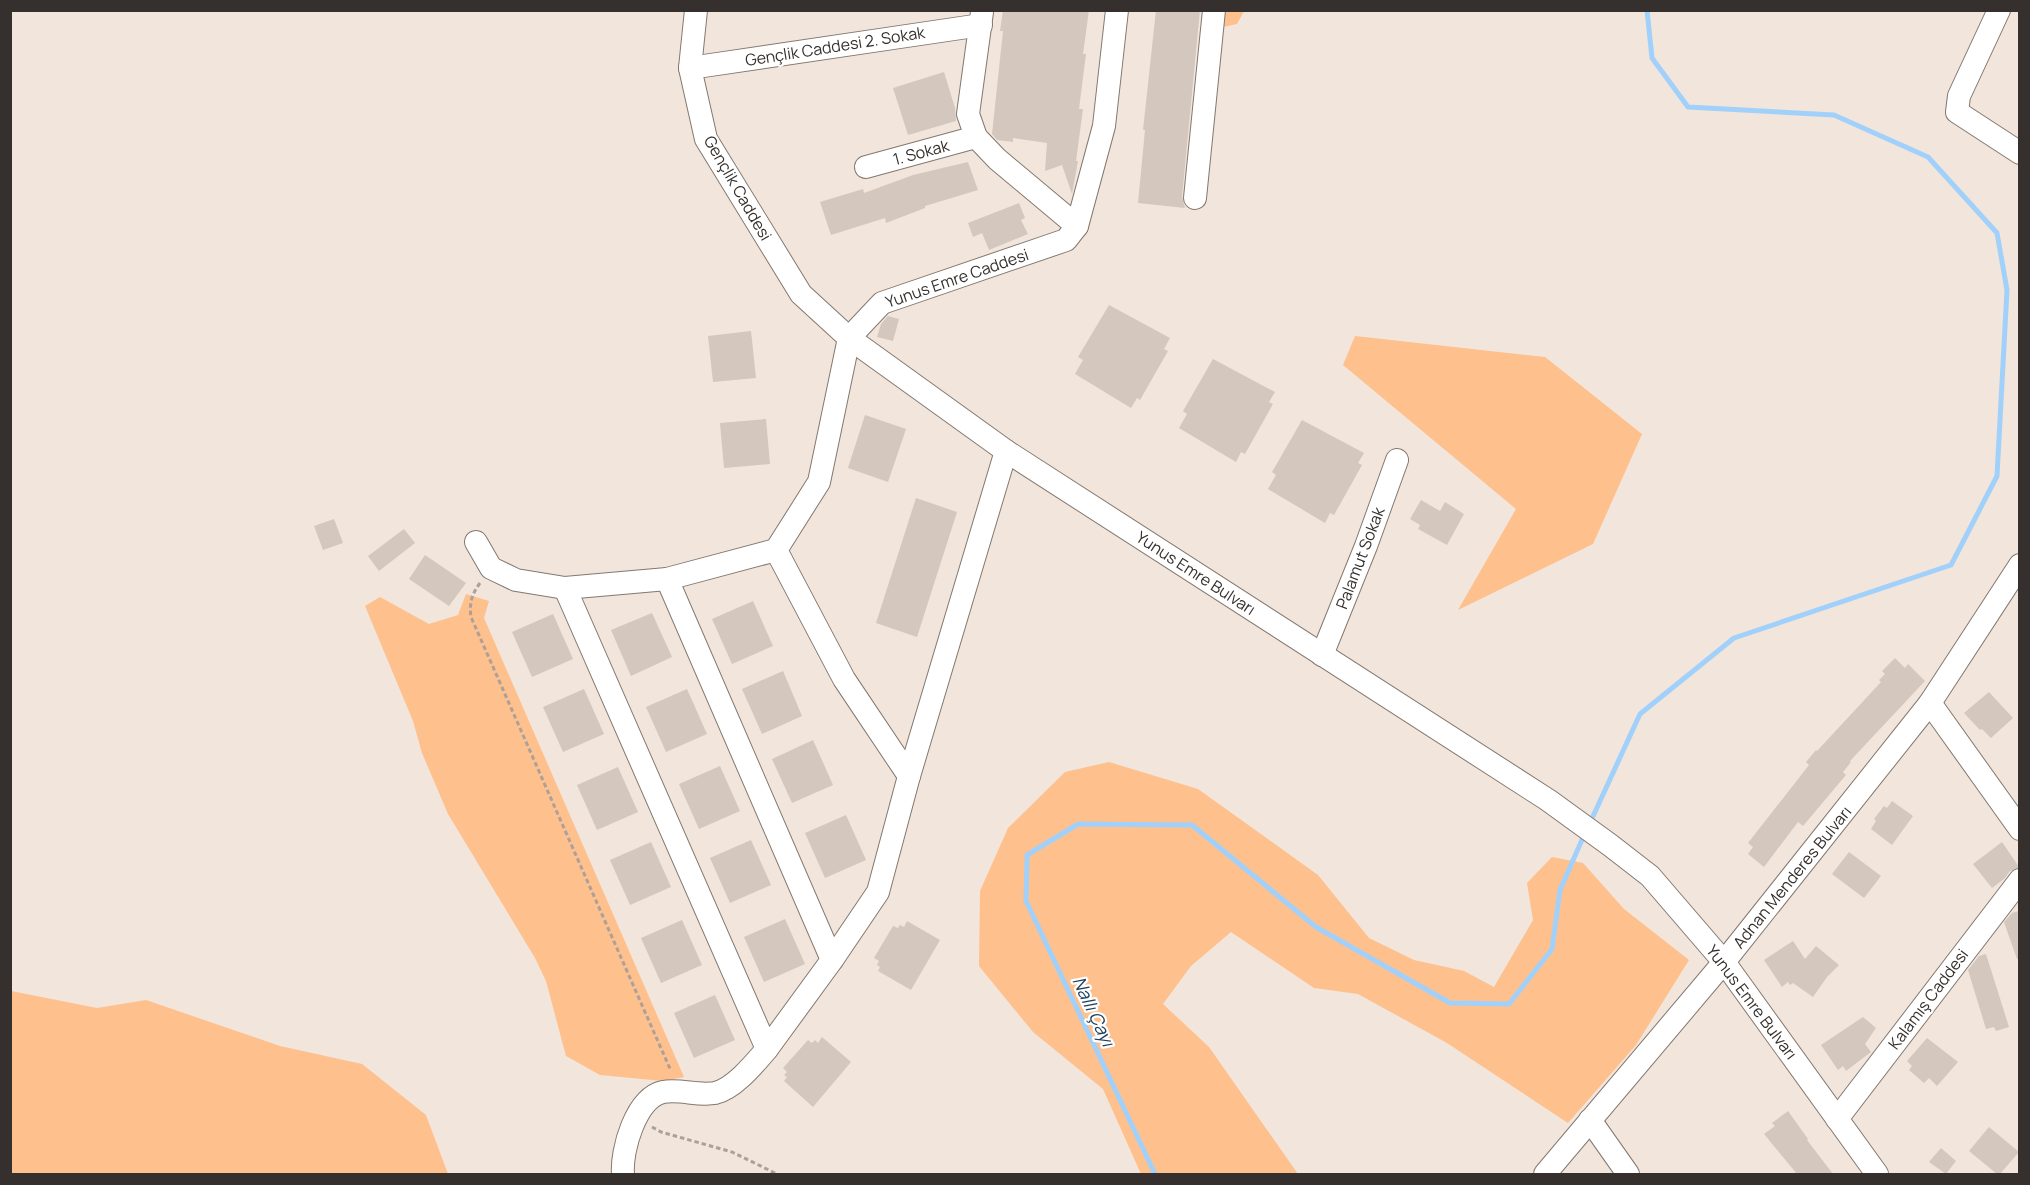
<svg xmlns="http://www.w3.org/2000/svg" width="2030" height="1185" font-family="Manrope,sans-serif">
<style>
.green{fill:#fec08d}
.lines{fill:none;stroke-linecap:round;stroke-linejoin:round}
.stream{stroke:#a1d1fa;stroke-width:5}
.building{fill:#d4c7bd}
.minor-casing{stroke:#83786f;stroke-width:24}
.path{stroke:#aba19a;stroke-width:3;stroke-dasharray:4.5 3;stroke-linecap:butt}
.minor{stroke:#fff;stroke-width:22}
.labels{text-anchor:middle;dominant-baseline:central;stroke-width:4.5;stroke-linejoin:round;paint-order:stroke}
.street-label{font-size:16px;fill:#35302d;stroke:#fff}
.water-label{font-size:18px;font-style:italic;fill:#1c3f5b;stroke:#fff}
</style>
<rect width="100%" height="100%" fill="#f2e5db"/>
<!-- green -->
<g class="green">
<path d="M1225 11H1244L1237 24 1223 27Z"/>
<path d="M1355 336 1545 357 1642 434 1593 544 1458 610 1516 509 1343 365Z"/>
<path d="M466 594 489 601 484 618 684 1077 663 1081 600 1075 566 1056 546 981 535 958 448 814 422 753 413 721 365 606 380 597 429 624 458 615Z"/>
<path d="M1109 762 1198 789 1318 875 1369 938 1414 960 1464 971 1494 987 1533 920 1527 883 1552 857 1583 863 1624 909 1689 960 1636 1045 1568 1123 1447 1043 1358 994 1314 988 1231 932 1191 966 1163 1004 1209 1047 1298 1174H1141L1103 1089 1033 1032 979 966 980 891 1008 828 1065 772Z"/>
<path d="M11 991 97 1008 146 1000 280 1046 362 1064 426 1115 448 1174H11Z"/>
</g>
<g class="lines">
<!-- stream -->
<g class="stream">
<path d="M1589 825 1640 714 1734 638 1951 565 1997 476 2007 290 1997 233 1928 157 1834 115 1688 107 1652 58 1647 10"/>
<path d="M1155 1174 1026 901 1027 855 1078 824 1192 825 1316 927 1450 1003 1509 1004 1552 949 1560 890 1585 833"/>
</g>
</g>
<!-- building -->
<g class="building">
<path d="M1003 10H1089L1083 54H1086L1079 109H1083L1076 161H1078L1072 194 1062 165 1045 171 1047 143 1013 138V142L997 140 992 134 1003 31H1000Z"/>
<path d="M1156 10H1200L1182 197 1185 208 1138 203 1145 130H1143Z"/>
<path d="M944 72 955 108 956 121 908 135 893 88Z"/>
<path d="M968 162 978 190 925 206V208L886 223 885 218 831 235 820 202 863 189 864 193 913 175Z"/>
<path d="M1019 203 1025 218 1021 220 1028 234 989 250 982 233 973 237 968 223Z"/>
<path d="M1109 305 1170 338 1164 349 1168 351 1140 400 1137 398 1131 408 1075 374 1083 360 1078 357Z"/>
<path d="M888 316 899 319 893 341 877 337 881 324Z"/>
<path d="M751 331 756 378 713 382 708 336Z"/>
<path d="M1213 359 1275 392 1269 402 1273 404 1245 454 1241 452 1236 462 1179 428 1187 414 1183 411Z"/>
<path d="M865 415 906 429 888 482 848 468Z"/>
<path d="M766 419 770 464 724 468 720 423Z"/>
<path d="M1302 420 1364 453 1358 463 1362 465 1334 515 1330 513 1325 523 1268 489 1276 475 1272 472Z"/>
<path d="M916 498 957 512 917 637 876 623Z"/>
<path d="M1421 500 1440 511 1445 502 1464 514 1447 545 1418 529 1420 525 1410 519Z"/>
<path d="M334 519 343 543 323 550 314 526Z"/>
<path d="M404 529 415 543 379 571 368 556Z"/>
<path d="M425 555 466 583 449 606 409 579Z"/>
<path d="M753 601 773 646 732 664 712 619Z"/>
<path d="M652 613 672 657 631 676 611 630Z"/>
<path d="M553 614 573 659 532 677 512 632Z"/>
<path d="M1895 658 1905 668 1908 664 1925 681 1850 761 1851 762 1843 772 1846 775 1835 788 1803 826 1798 822 1764 867 1748 854 1753 847 1748 843 1809 765 1806 762 1816 750 1817 751 1881 682 1879 680 1885 674 1882 671Z"/>
<path d="M783 671 802 716 762 734 742 689Z"/>
<path d="M584 689 604 734 563 752 543 707Z"/>
<path d="M687 689 707 734 666 752 646 707Z"/>
<path d="M1989 692 2013 718 1991 738 1982 729 1980 730 1964 713Z"/>
<path d="M813 740 833 785 792 803 772 759Z"/>
<path d="M720 766 740 811 699 829 679 784Z"/>
<path d="M618 767 638 812 597 830 577 785Z"/>
<path d="M1892 801 1913 816 1892 845 1871 829 1876 821 1874 819 1884 806 1887 808Z"/>
<path d="M846 815 866 860 825 878 805 833Z"/>
<path d="M751 840 771 885 730 903 710 858Z"/>
<path d="M651 842 671 887 630 905 610 860Z"/>
<path d="M2002 842 2019 867 2010 871 2004 879 1992 888 1973 864Z"/>
<path d="M1849 852 1881 876 1864 898 1832 874Z"/>
<path d="M2019 911V959H2017L2004 922 2012 913Z"/>
<path d="M785 919 805 964 764 982 744 937Z"/>
<path d="M682 920 702 965 661 983 641 938Z"/>
<path d="M907 921 940 940 911 990 878 971 880 967 877 965 879 961 874 958 893 926 898 928 900 925 904 927Z"/>
<path d="M1793 941 1805 959 1816 946 1839 965 1827 977 1813 997 1793 983 1790 985 1788 982 1782 987 1764 960Z"/>
<path d="M1986 954 2009 1027 1996 1031 1994 1027 1986 1029 1968 970 1979 956Z"/>
<path d="M715 995 735 1040 694 1058 674 1013Z"/>
<path d="M1863 1017 1876 1028 1865 1044 1871 1052 1846 1071 1843 1066 1838 1070 1821 1045Z"/>
<path d="M822 1037 851 1062 813 1107 784 1081 787 1077 784 1075 787 1072 783 1068 808 1040 812 1043 815 1040 818 1043Z"/>
<path d="M1927 1038 1958 1062 1937 1086 1929 1078 1924 1083 1909 1070 1912 1066 1907 1061Z"/>
<path d="M1788 1111 1808 1139 1807 1140 1833 1174H1797L1764 1134 1775 1126 1772 1123Z"/>
<path d="M1989 1127 2019 1152 2000 1174H1997L1969 1151Z"/>
<path d="M1941 1148 1956 1161 1946 1174 1929 1162Z"/>
</g>
<g class="lines">
<defs>
<g id="minor">
<path d="M696 10 690 68 706 139 801 294 849 338 1006 451 1548 800 1610 845 1650 876 1724 962 1877 1174"/>
<path d="M1999 10 1959 96 1957 112 2020 153"/>
<path d="M982 12 968 114 976 137 997 159 1077 226"/>
<path d="M690 68 981 25"/>
<path d="M866 167 976 137"/>
<path d="M1195 198 1214 10"/>
<path d="M476 542 491 568 516 580 565 588 667 579 776 550 819 482 849 338 882 303 1066 240 1077 226 1104 126 1117 10"/>
<path d="M776 550 844 679 909 776"/>
<path d="M667 579 832 960"/>
<path d="M565 588 767 1049 832 960 878 892 909 776 1006 451"/>
<path d="M1322 655 1366 546 1397 460"/>
<path d="M1930 703 2020 829"/>
<path d="M1837 1119 2020 880"/>
<path d="M1590 1120 1628 1174"/>
<path d="M623 1174C621 1150 636 1098 663 1092 680 1089 698 1096 715 1093 734 1089 755 1063 767 1049"/>
<path d="M1545 1174 1724 962 1930 703 2020 565"/>
</g>
</defs>
<!-- minor casing -->
<use href="#minor" class="minor-casing"/>
<!-- path -->
<g class="path">
<path d="M480 583C472 594 469 603 471 617L671 1071"/>
<path d="M652 1127 661 1132 732 1152 777 1174"/>
</g>
<!-- minor -->
<use href="#minor" class="minor"/>
</g>
<g class="labels">
<!-- street labels -->
<g class="street-label">
<text transform="translate(835 46) rotate(-9)">Gençlik Caddesi 2. Sokak</text>
<text transform="translate(921 152) rotate(-15)">1. Sokak</text>
<text transform="translate(738 188) rotate(60)">Gençlik Caddesi</text>
<text transform="translate(957 278) rotate(-19)">Yunus Emre Caddesi</text>
<text transform="translate(1360 558) rotate(-69)">Palamut Sokak</text>
<text transform="translate(1196 573) rotate(33)">Yunus Emre Bulvarı</text>
<text transform="translate(1792 877) rotate(-51)">Adnan Menderes Bulvarı</text>
<text transform="translate(1928 999) rotate(-53)">Kalamış Caddesi</text>
<text transform="translate(1752 1002) rotate(53)">Yunus Emre Bulvarı</text>
</g>
<!-- water labels -->
<g class="water-label">
<text transform="translate(1094 1011) rotate(65)">Nallı Çayı</text>
</g>
</g>
<!-- border -->
<rect width="2030" height="1185" fill="none" stroke="#35302d" stroke-width="24"/>
</svg>
